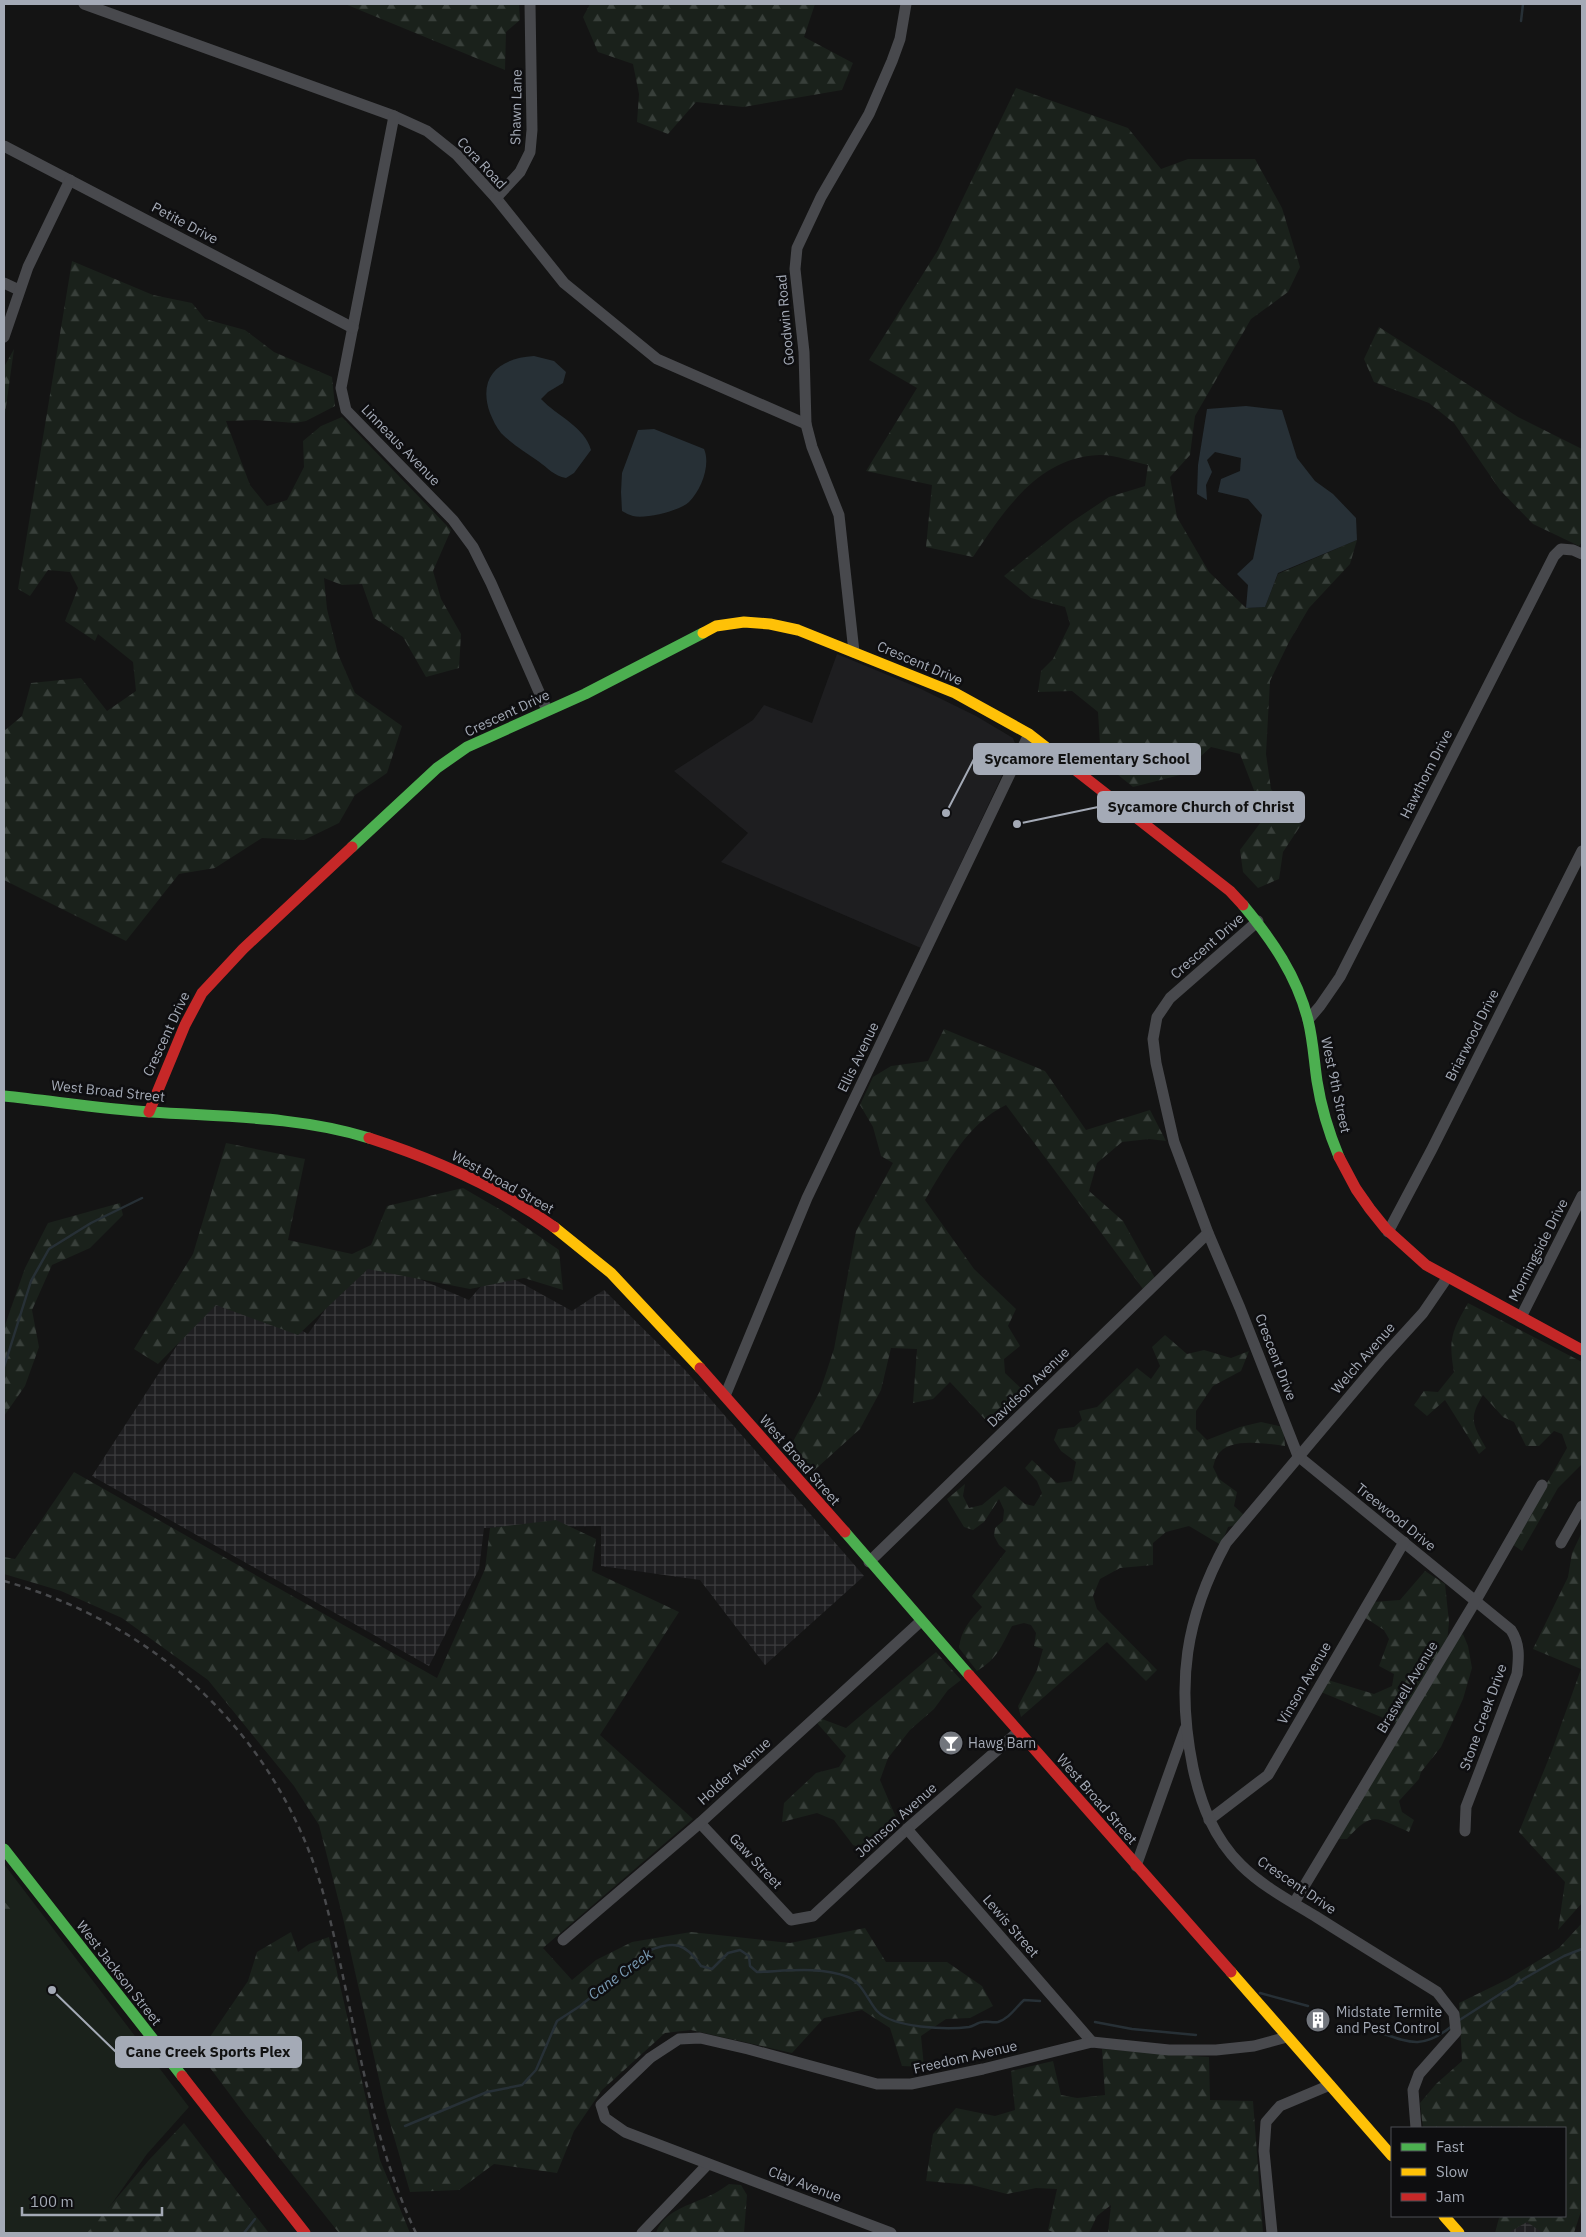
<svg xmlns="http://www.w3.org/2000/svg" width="1586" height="2237" font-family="'IBM Plex Sans',sans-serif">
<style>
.built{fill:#1e1e20}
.industrial{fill:url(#industrial-grid)}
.green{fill:#1a211b}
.forest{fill:url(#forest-firs)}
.water{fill:#273036}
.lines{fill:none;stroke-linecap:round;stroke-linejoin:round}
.stream{stroke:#273036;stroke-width:2.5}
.street{stroke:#48494d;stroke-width:11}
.fast{stroke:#4caf50;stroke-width:11}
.slow{stroke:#ffc107;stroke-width:11}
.jam{stroke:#c62828;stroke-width:11}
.rail{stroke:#48494c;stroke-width:2.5;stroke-dasharray:6 5;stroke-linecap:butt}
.labels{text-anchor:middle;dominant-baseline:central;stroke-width:5;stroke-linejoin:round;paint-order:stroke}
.street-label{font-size:14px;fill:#a4aab6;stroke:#0e0e10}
.poi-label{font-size:14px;fill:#a4aab6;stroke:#0e0e10;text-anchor:start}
.water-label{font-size:15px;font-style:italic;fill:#799ab3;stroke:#0e0e10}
.leader{fill:none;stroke:#a4aab6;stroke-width:2}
.callout-dot{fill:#a4aab6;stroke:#0e0e10;stroke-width:2}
.callout{fill:#a4aab6;stroke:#a4aab6;stroke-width:2}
.callout-label{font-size:15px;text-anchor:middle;font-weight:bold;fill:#111}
</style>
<defs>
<pattern id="industrial-grid" width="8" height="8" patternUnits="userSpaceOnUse" patternTransform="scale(1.25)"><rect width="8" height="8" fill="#1e1e20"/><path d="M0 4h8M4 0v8" fill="none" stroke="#3c3c3e"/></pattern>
<pattern id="forest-firs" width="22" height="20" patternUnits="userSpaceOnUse" patternTransform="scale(1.25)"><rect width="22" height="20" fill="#1a211b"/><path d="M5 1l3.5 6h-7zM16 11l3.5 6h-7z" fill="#383f3a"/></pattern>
</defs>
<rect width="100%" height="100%" fill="#141414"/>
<!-- built -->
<path class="built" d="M837 654 919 688 976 716 1013 738 1016 746 921 948 721 862 748 833 674 771 753 720 764 705 812 723Z"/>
<!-- industrial -->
<g class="industrial">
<path d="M363 1255 469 1300 496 1269 572 1311 604 1290 686 1371 864 1576 765 1665 700 1580 601 1566V1526L484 1528 479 1569 429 1666 92 1476 217 1284 308 1334Z"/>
<path d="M1527 2216 1545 2233H1508Z"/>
</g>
<!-- green -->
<path class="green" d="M4 1864 189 2107 147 2154 91 2233H4Z"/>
<!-- forest -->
<g class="forest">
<path d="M345 4H519L520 20 506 32 505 70Z"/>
<path d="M590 4H815L804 37 853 63 842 90 743 107 696 102 668 134 637 122 639 94 633 64 598 52 583 17Z"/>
<path d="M1016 88 1128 128 1161 169 1188 159H1255L1282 208 1300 267 1288 292 1251 319 1195 416 1190 455 1170 477 1177 517 1209 572 1246 608 1265 607 1278 574 1357 540 1350 564 1309 608 1289 642 1270 681 1266 754 1271 789 1301 825 1283 852 1279 879 1258 888 1243 872 1240 850 1261 822 1257 798 1240 754 1211 747 1180 775 1133 787 1101 761 1098 712 1072 691 1038 692 1041 671 1053 659 1070 624 1065 607 1031 598 1004 576 1070 523 1109 497 1145 486 1148 465C1133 462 1114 454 1099 455 1038 457 1003 512 973 557L926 547 932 485 866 471 917 388 869 360 938 250Z"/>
<path d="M72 261 153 295 192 303 205 319 245 330 274 352 332 377 335 406 306 421 295 423 256 420 226 421 250 485 267 506 287 500 304 467 303 441 321 426 342 417 451 530 433 571 441 599 461 634 459 668 426 677 403 637 374 618 362 584 342 585 324 578 327 609 338 654 355 693 402 726 387 773 355 795 339 823 304 840 262 838 215 868 179 874 126 941 4 880V731L22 716 31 683 81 678 107 711 136 691 133 662 98 634 95 641 65 621 78 588 70 572 48 570 30 596 18 589Z"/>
<path d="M1379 327 1518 417 1582 449V542L1579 546 1533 524 1500 490 1454 423 1429 403 1374 382 1364 359Z"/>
<path d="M14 349 4 421V367Z"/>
<path d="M944 1029 1045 1071 1086 1130 1150 1110 1166 1141 1149 1139 1122 1142 1097 1163 1089 1191 1123 1221 1155 1278 1143 1289 1006 1105C968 1123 946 1165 925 1200L974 1269 1016 1309 1008 1326 1020 1346 1004 1359 1005 1373 1028 1395 994 1429 950 1382 933 1399 913 1403 917 1349 891 1348 881 1390 860 1429 809 1475 788 1451 820 1391 834 1349 856 1231 893 1163 881 1156 873 1127 860 1105 873 1077 891 1066 928 1061Z"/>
<path d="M226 1143 305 1159 288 1240 352 1254 371 1245 387 1206 463 1188 501 1210 559 1250 563 1290 524 1278 470 1289 368 1269 298 1335 216 1305 158 1364 134 1349 193 1254Z"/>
<path d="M120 1203 123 1215 90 1248 52 1265 32 1310 39 1347 25 1386 4 1416V1328L25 1268 48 1223Z"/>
<path d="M1468 1303 1582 1362V1464L1558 1488 1522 1551 1512 1544 1567 1448 1562 1434 1554 1431 1539 1446H1526L1514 1422 1503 1417 1483 1395C1468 1419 1473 1425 1486 1448L1479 1454 1445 1400 1427 1416 1414 1405 1424 1391 1438 1392 1454 1372C1448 1339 1452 1331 1468 1303Z"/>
<path d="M1165 1335 1187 1354 1204 1350 1231 1358 1249 1351 1241 1371 1213 1386 1196 1411V1429L1207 1440 1240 1427 1261 1422 1283 1427 1285 1446C1267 1444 1228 1436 1217 1456 1215 1459 1214 1464 1213 1467L1219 1479 1237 1492 1234 1506 1244 1515 1236 1525 1228 1527 1221 1545 1189 1526 1166 1532 1153 1543V1565L1120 1568 1100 1579 1093 1596 1097 1609 1157 1670 1146 1681 1107 1642 1021 1717 1018 1706 1037 1670 1043 1649 1034 1646 1036 1633 1031 1625 1024 1623 1012 1626C1001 1647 998 1658 977 1671L959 1648C961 1630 970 1620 982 1607L972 1596 1006 1551 999 1545 994 1536 995 1528 1003 1521 1004 1510 999 1499 984 1522 973 1530 964 1527 947 1499 965 1484 963 1496 969 1508 982 1505 1005 1486 1025 1504 1034 1506 1042 1493 1037 1481 1025 1468 1032 1460 1057 1483 1072 1481 1076 1462 1061 1451 1054 1440 1058 1429 1074 1427 1082 1420 1079 1411 1097 1407 1137 1368 1151 1379 1160 1366 1152 1347Z"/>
<path d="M74 1472 437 1678 485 1569 490 1528 556 1520 596 1539 592 1571 679 1612 600 1735 693 1819 543 1948 572 1980 596 1960 632 1942 691 1932 790 1943 865 1928 886 1962H947L982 1986 993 2006 970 2018 946 2019 921 2036 924 2067 902 2066 890 2028 862 2010 824 2018 792 2053 691 2030 665 2033 602 2090 574 2131 557 2173 494 2164 459 2190 410 2192 385 2106 343 1918 319 1825 294 1786 208 1680 122 1618 61 1591 4 1574V1557L15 1559Z"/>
<path d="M1582 1532V1903L1558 1930 1565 1882 1519 1832 1551 1753 1581 1669 1533 1649 1568 1577 1572 1553Z"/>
<path d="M1425 1571 1445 1584 1449 1622 1447 1642 1398 1724 1321 1692 1328 1680 1374 1694 1392 1686 1394 1674 1379 1666 1389 1639 1384 1630 1364 1617 1373 1602 1400 1600Z"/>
<path d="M1463 1634 1468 1646 1472 1668 1463 1699 1441 1747 1421 1772 1419 1779 1399 1801 1402 1812 1414 1820 1409 1832C1376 1818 1373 1810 1347 1839H1338L1458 1637Z"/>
<path d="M936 1652 961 1680 948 1690 934 1709 910 1730 888 1758 880 1780 898 1822 867 1850 853 1845 834 1820 817 1813 782 1822 784 1803 816 1773 839 1767 846 1756 817 1723 822 1719 846 1728Z"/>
<path d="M4 1901 16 1916 4 1926Z"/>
<path d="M1582 1923V2208L1574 2233H1543L1527 2222 1508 2233H1495L1499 2218 1502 2216H1565V2128H1423L1420 2103 1436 2084 1462 2061 1459 2003 1508 1979 1559 1948Z"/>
<path d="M291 1932 298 1952 309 1944 329 1937 380 2160 410 2233H339L246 2116 199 2053 248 1981 257 1952Z"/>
<path d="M1102 2049 1209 2057 1210 2100 1253 2101 1263 2233H1108L1111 2205 1097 2216 1089 2233H1055L1048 2230 1057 2189 1036 2188 1007 2194 972 2185 926 2181 933 2134 956 2108 995 2116 1015 2110 1011 2071 1053 2061 1061 2095 1077 2098 1105 2095Z"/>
<path d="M184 2123 269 2233H87L149 2160Z"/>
<path d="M729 2184 741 2185 747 2195 744 2233H656C663 2211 690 2205 709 2196 716 2193 723 2188 729 2184Z"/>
</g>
<!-- water -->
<g class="water">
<path d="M534 356 554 361 566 372 563 383 548 392 541 399C557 416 585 427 591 450L574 473 566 478C554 476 548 468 538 461 525 452 512 444 501 433 496 427 493 420 490 413 477 376 500 358 534 356Z"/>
<path d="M1246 406 1282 410 1297 458 1315 481 1333 494 1356 518 1357 540 1278 573 1265 607 1246 608 1248 585 1237 574 1253 559 1262 515 1248 499 1218 492 1221 479 1240 471 1241 458 1215 452 1207 460 1212 472 1206 485 1207 500 1197 494 1198 465 1207 409Z"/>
<path d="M654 429 704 449C711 465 701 490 689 502 679 511 646 519 633 516 629 515 626 513 622 511L621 492 622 473 638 430Z"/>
</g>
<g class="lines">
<!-- stream -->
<g class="stream">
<path d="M1521 21 1523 4"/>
<path d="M4 1367 31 1281 49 1249 91 1223 142 1198"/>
<path d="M1260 1993 1308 2006"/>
<path d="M1458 2021 1525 1978 1564 1956 1582 1949"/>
<path d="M1095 2022 1132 2029 1196 2035"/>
<path d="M1373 2030C1408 2042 1421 2051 1452 2026"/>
<path d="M405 2126 487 2092 522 2085 536 2070 557 2021 580 2006 648 1951C674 1940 686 1943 701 1966L712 1969 728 1953 740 1950 749 1956 750 1966 757 1972C786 1971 821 1966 848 1977 862 1982 868 2001 877 2011 893 2028 947 2030 969 2027 974 2026 978 2022 983 2022 988 2021 993 2023 998 2022 1010 2018 1015 2008 1024 2000L1040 2001"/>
<path d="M244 2233 255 2219"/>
</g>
<!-- street -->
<g class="street">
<path d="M84 4 394 116 427 131 457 155 496 198 564 283 657 359 806 424"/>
<path d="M394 116 341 388 346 410 453 520 473 547 491 583 547 710"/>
<path d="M4 146 353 328"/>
<path d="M496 198 520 172 530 152 532 130 530 4"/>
<path d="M4 283 19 290"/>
<path d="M4 337 28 267 70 180"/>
<path d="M854 652 839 515 812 447 806 424 804 352 795 269 797 248 821 197 869 114 892 61 900 39 906 4"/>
<path d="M1258 921 1170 998 1157 1017 1153 1039 1156 1063 1174 1142 1208 1233 1240 1308 1298 1456 1511 1630C1520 1644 1519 1657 1517 1674L1466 1807 1465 1831"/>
<path d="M1308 1020 1320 1006 1340 977 1554 556 1561 549 1573 550 1582 554"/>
<path d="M1388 1232 1432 1149 1582 851"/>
<path d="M1521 1317 1582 1196"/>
<path d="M725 1396 807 1198 1029 734"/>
<path d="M1561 1543 1582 1506"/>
<path d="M869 1562 1208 1233"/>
<path d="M1209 1820 1268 1775 1404 1542"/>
<path d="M700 1823 791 1920 813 1916 907 1829 1018 1732"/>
<path d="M907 1829 1092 2042"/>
<path d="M1136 1866 1185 1729"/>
<path d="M1294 1903 1475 1602 1542 1485"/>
<path d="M563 1940 700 1823 921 1621"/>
<path d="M1416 2128 1413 2090 1419 2074 1456 2032 1454 2014 1437 1992C1397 1967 1356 1942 1315 1916 1290 1901 1262 1886 1241 1865 1214 1838 1201 1805 1193 1768 1176 1684 1185 1618 1226 1543L1382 1358 1423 1313 1447 1278"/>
<path d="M642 2233 708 2164"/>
<path d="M891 2233 625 2132 605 2118 601 2105 650 2058 679 2039 700 2038 748 2049 877 2084H911L983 2069 1092 2042 1169 2050H1216L1254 2046 1287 2037"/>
<path d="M1272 2233 1264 2151 1266 2122 1280 2106 1330 2085"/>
</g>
<!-- fast -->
<g class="fast">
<path d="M352 847 437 768 467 747 585 694 703 633"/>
<path d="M1243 905C1272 940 1297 976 1308 1020 1313 1040 1314 1060 1317 1081 1321 1107 1329 1133 1339 1157"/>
<path d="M4 1096C53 1101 102 1109 151 1112 225 1117 298 1116 369 1138"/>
<path d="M845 1532 969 1675"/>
<path d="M4 1849 182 2076"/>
</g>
<!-- slow -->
<g class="slow">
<path d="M703 633 716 626 744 622 770 624 798 630 955 693 1029 734 1069 765"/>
<path d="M554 1227 611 1273 700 1368"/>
<path d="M1231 1972 1392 2156"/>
<path d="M1444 2216 1459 2233"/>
</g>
<!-- jam -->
<g class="jam">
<path d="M1069 765 1230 891 1243 905"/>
<path d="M149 1112 185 1025 202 993 243 949 352 847"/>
<path d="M369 1138C434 1159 498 1187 554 1227"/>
<path d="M1339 1157 1356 1189 1370 1209 1386 1229 1426 1265 1582 1350"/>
<path d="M700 1368 845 1532"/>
<path d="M969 1675 1231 1972"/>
<path d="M182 2076 305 2233"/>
</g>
<!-- rail -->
<path class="rail" d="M4 1581C160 1625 280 1738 324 1896 354 2008 366 2128 416 2233"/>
</g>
<!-- icons -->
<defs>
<symbol id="bar-disc" viewBox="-11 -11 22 22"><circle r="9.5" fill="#72767d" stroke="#0e0e10"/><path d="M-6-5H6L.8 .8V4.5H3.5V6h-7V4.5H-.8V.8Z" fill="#fff"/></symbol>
<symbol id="building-disc" viewBox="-11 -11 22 22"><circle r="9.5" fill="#72767d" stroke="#0e0e10"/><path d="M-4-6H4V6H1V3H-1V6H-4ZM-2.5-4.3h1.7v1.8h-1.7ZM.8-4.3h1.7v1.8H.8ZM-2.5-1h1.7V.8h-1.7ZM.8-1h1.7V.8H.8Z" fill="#fff"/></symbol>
</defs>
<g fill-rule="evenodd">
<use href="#bar-disc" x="937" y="1729" width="28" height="28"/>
<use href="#building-disc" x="1304" y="2006" width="28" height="28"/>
</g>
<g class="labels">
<!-- street labels -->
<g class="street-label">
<text transform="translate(516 107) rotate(-89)">Shawn Lane</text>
<text transform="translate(482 163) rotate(47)">Cora Road</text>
<text transform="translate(185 223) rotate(28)">Petite Drive</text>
<text transform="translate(785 320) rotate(-95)">Goodwin Road</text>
<text transform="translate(401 445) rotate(46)">Linneaus Avenue</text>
<text transform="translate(920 663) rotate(23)">Crescent Drive</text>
<text transform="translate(507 713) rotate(-25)">Crescent Drive</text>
<text transform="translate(1426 774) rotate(-63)">Hawthorn Drive</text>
<text transform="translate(1207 946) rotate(-41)">Crescent Drive</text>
<text transform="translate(166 1034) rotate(-65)">Crescent Drive</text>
<text transform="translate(1472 1035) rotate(-63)">Briarwood Drive</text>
<text transform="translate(858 1057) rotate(-64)">Ellis Avenue</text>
<text transform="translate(1336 1085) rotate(78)">West 9th Street</text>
<text transform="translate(108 1091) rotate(6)">West Broad Street</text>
<text transform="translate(503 1182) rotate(29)">West Broad Street</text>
<text transform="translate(1538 1250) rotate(-63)">Morningside Drive</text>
<text transform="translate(1276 1357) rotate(69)">Crescent Drive</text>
<text transform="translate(1363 1358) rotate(-49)">Welch Avenue</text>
<text transform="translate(1028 1387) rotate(-44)">Davidson Avenue</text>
<text transform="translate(800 1460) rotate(49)">West Broad Street</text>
<text transform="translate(1396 1517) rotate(39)">Treewood Drive</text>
<text transform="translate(1304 1683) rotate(-60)">Vinson Avenue</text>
<text transform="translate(1407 1687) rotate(-59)">Braswell Avenue</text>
<text transform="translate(1483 1717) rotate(-70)">Stone Creek Drive</text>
<text transform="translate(734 1771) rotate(-42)">Holder Avenue</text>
<text transform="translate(1097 1799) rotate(49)">West Broad Street</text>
<text transform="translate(896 1820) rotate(-42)">Johnson Avenue</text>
<text transform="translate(756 1861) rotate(47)">Gaw Street</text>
<text transform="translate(1297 1885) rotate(34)">Crescent Drive</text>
<text transform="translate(1011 1926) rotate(49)">Lewis Street</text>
<text transform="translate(119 1973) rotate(52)">West Jackson Street</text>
<text transform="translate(965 2057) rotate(-13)">Freedom Avenue</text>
<text transform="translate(805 2184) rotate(21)">Clay Avenue</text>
</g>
<!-- poi labels -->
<g class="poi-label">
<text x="968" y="1743">Hawg Barn</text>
<text x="1336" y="2012">Midstate Termite<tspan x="1336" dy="16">and Pest Control</tspan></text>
</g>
<!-- water labels -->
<g class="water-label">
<text transform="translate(620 1974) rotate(-36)">Cane Creek</text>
</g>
</g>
<!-- callouts -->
<path class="leader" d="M946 813L974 759M1017 824L1098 807M52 1990L116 2052"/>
<g class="callout-dot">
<circle cx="946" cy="813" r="5"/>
<circle cx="1017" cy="824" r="5"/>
<circle cx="52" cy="1990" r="5"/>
</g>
<g class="callout">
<rect x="974" y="744" width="226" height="30" rx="5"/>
<rect x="1098" y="792" width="206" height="30" rx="5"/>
<rect x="116" y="2037" width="185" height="30" rx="5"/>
</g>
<g class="callout-label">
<text x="1087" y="764">Sycamore Elementary School</text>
<text x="1201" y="812">Sycamore Church of Christ</text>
<text x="208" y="2057">Cane Creek Sports Plex</text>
</g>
<!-- border -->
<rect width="1586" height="2237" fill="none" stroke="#a4aab6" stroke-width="10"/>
<!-- legend -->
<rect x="1391" y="2127" width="175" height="90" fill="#0e0e10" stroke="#4a4c52"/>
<rect x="1401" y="2143" width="25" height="8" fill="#4caf50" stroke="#4a4c52"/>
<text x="1436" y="2152" font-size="15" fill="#a4aab6">Fast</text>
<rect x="1401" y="2168" width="25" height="8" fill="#ffc107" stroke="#4a4c52"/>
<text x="1436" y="2177" font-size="15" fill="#a4aab6">Slow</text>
<rect x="1401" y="2193" width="25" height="8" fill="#c62828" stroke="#4a4c52"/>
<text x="1436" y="2202" font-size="15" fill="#a4aab6">Jam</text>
<!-- scale -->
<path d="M22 2207v8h140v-8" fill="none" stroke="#a4aab6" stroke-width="2.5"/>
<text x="30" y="2207" font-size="15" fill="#a4aab6" stroke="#0e0e10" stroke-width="4" paint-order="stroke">100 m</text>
</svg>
